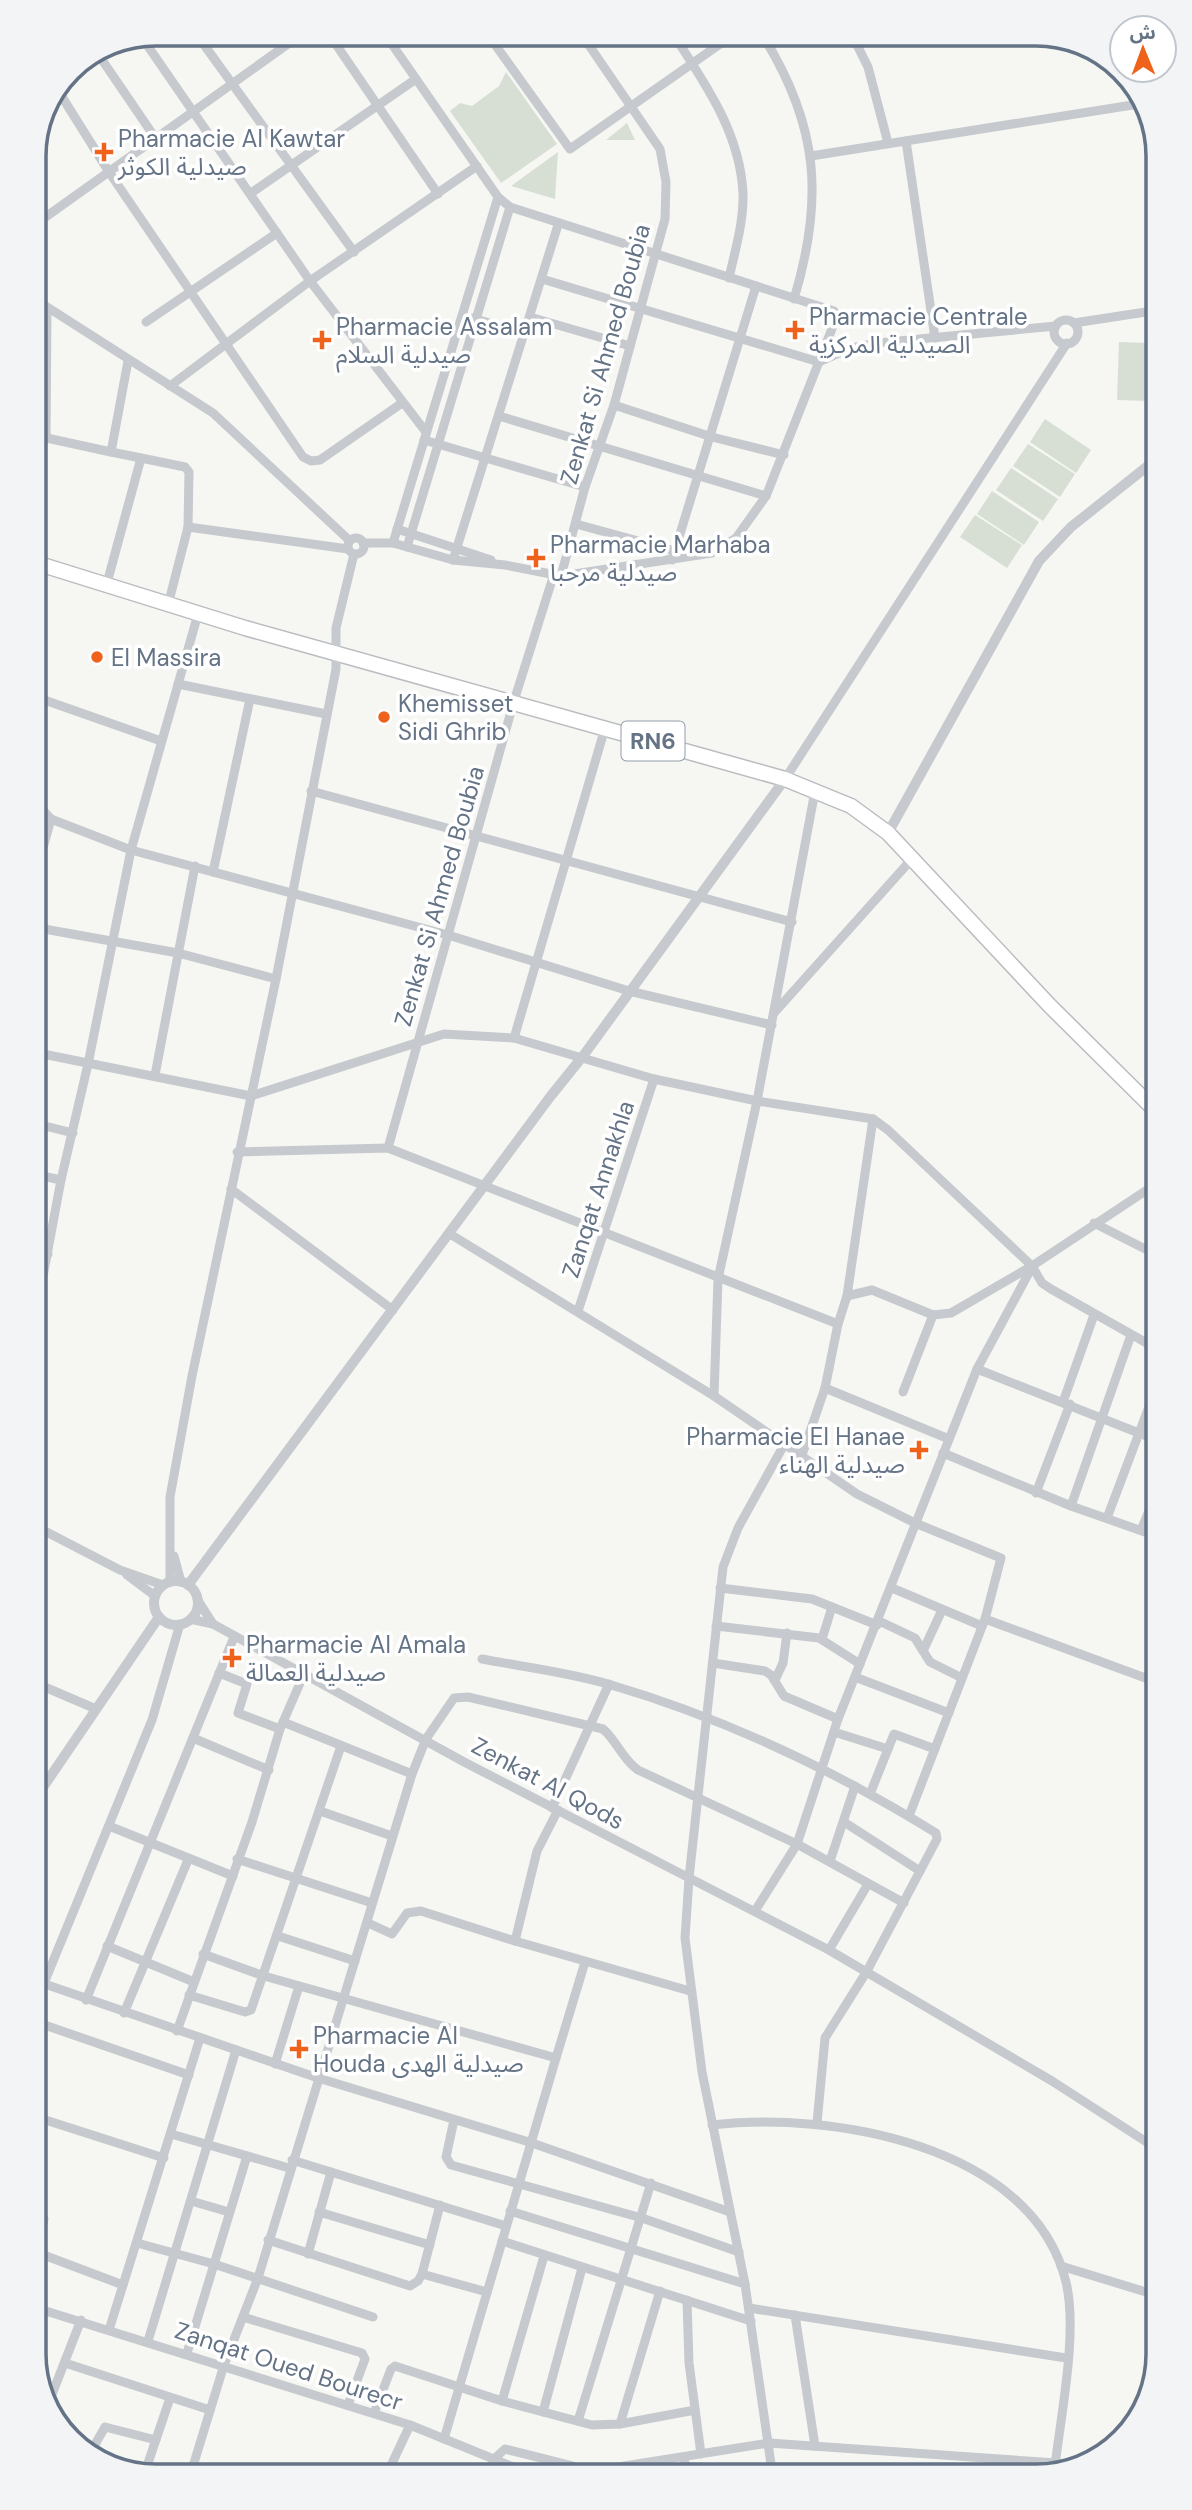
<svg xmlns="http://www.w3.org/2000/svg" width="1192" height="2510" font-family="'DM Sans','Noto Sans Arabic',sans-serif">
<style>
.green{fill:#d7dfd4}
.lines{fill:none;stroke-linecap:round;stroke-linejoin:round}
.primary-casing{stroke:#b9bcc0;stroke-width:17}
.minor{stroke:#c6c9cd;stroke-width:9}
.tertiary{stroke:#c6c9cd;stroke-width:10}
.primary{stroke:#fff;stroke-width:14}
.poi-dot{fill:#ee621c;stroke:#fff;stroke-width:2.5}
.labels{text-anchor:middle;dominant-baseline:central;stroke-width:7;stroke-linejoin:round;paint-order:stroke}
.shield{fill:#fff;stroke:#929daa;stroke-width:2}
.shield-label{font-size:23px;font-weight:bold;fill:#647386}
.poi-label{font-size:24px;fill:#647386;stroke:#fff;text-anchor:start}
.street-label{font-size:24px;fill:#647386;stroke:#fff}
.rim{fill:none;stroke:#647386;stroke-width:3.5}
</style>
<rect width="100%" height="100%" fill="#f6f7f3"/>
<!-- green -->
<g class="green">
<path d="M506 72 557 144 501 183 450 111 460 103 472 106 499 86Z"/>
<path d="M627 123 635 140H606Z"/>
<path d="M558 152 555 199 511 186Z"/>
<path d="M1119 342 1149 343 1148 401 1117 400Z"/>
<path d="M1045 419 1091 450 1076 473 1030 442Z"/>
<path d="M1028 444 1075 474 1060 497 1013 466Z"/>
<path d="M1011 468 1058 499 1043 521 996 490Z"/>
<path d="M992 491 1039 522 1024 545 977 514Z"/>
<path d="M975 515 1022 545 1007 568 960 537Z"/>
</g>
<g class="lines">
<defs>
<path id="primary" d="M33 562 245 628 785 779 851 806 888 833 1050 1006 1159 1114"/>
</defs>
<!-- primary casing -->
<use href="#primary" class="primary-casing"/>
<!-- minor -->
<g class="minor">
<path d="M852 35 868 67 888 143"/>
<path d="M763 36C819 126 824 199 794 299"/>
<path d="M675 37C706 85 740 133 743 193 744 221 735 251 729 278"/>
<path d="M491 39 570 149 730 37"/>
<path d="M333 40 438 194"/>
<path d="M145 42 310 281 426 432"/>
<path d="M202 42 354 252"/>
<path d="M96 51 156 139"/>
<path d="M69 70 82 60"/>
<path d="M59 92 109 172 303 457 311 461 320 460 402 403"/>
<path d="M906 141 935 338"/>
<path d="M811 156 1145 103"/>
<path d="M251 193 416 79"/>
<path d="M33 226 292 41"/>
<path d="M542 279 819 362 851 348 878 343 1056 326"/>
<path d="M33 298 213 413 350 541"/>
<path d="M530 317 630 346"/>
<path d="M473 318 525 334"/>
<circle cx="1066" cy="332" r="12"/>
<path d="M146 322 277 233"/>
<path d="M1074 323 1159 310"/>
<path d="M128 361 111 452 141 458"/>
<path d="M170 386 310 281 477 166"/>
<path d="M614 405 712 437 784 455"/>
<path d="M499 416 766 496"/>
<path d="M33 435 111 452"/>
<path d="M46 439 47 308"/>
<path d="M424 440 585 487"/>
<path d="M576 524 675 551"/>
<path d="M397 529 491 560"/>
<circle cx="356" cy="546" r="8"/>
<path d="M363 543H393L453 560 505 565 561 576 712 553 736 538 766 496 837 316 834 311 510 207 498 197 389 40"/>
<path d="M393 543 498 197"/>
<path d="M407 547 510 207"/>
<path d="M453 560 558 225"/>
<path d="M672 560 756 286"/>
<path d="M561 576 585 487 614 405 665 219 666 182 660 149 584 38"/>
<path d="M107 583 141 458 185 467 189 472 188 527"/>
<path d="M168 605 188 527 348 549"/>
<path d="M178 684 326 714"/>
<path d="M33 696 161 741"/>
<path d="M33 758 37 734 33 728"/>
<path d="M785 779 1067 343"/>
<path d="M311 791 792 922"/>
<path d="M33 799 51 819 131 850 448 935 629 991 772 1025"/>
<path d="M213 872 250 699"/>
<path d="M33 884 51 819"/>
<path d="M33 927 178 953 276 979"/>
<path d="M774 1013 911 860"/>
<path d="M514 1038 605 728"/>
<path d="M33 1052 251 1096 444 1034 514 1038 654 1079 757 1101 873 1119 888 1130 1032 1266 1042 1283 1051 1289 1159 1350"/>
<path d="M155 1075 195 866"/>
<path d="M33 1123 73 1133"/>
<path d="M388 1148 514 701 554 574"/>
<path d="M237 1152 388 1148 838 1324 847 1296 872 1290 933 1315 951 1313 1032 1266 1159 1182"/>
<path d="M33 1174 61 1180"/>
<path d="M231 1189 393 1310"/>
<path d="M1094 1223 1159 1256"/>
<path d="M450 1234 714 1396 857 1494 915 1523 1001 1558 985 1619 909 1816"/>
<path d="M33 1251 48 1254"/>
<path d="M847 1296 873 1119"/>
<path d="M578 1311 654 1079"/>
<path d="M33 1330 61 1180 88 1064 131 850 198 614"/>
<path d="M977 1369 1159 1441"/>
<path d="M825 1388 949 1439"/>
<path d="M903 1392 933 1315"/>
<path d="M714 1396 718 1279 757 1101 815 791"/>
<path d="M1063 1402 1094 1315"/>
<path d="M943 1453 1071 1506 1159 1537"/>
<path d="M802 1455 825 1388 838 1324"/>
<path d="M1036 1493 1070 1404"/>
<path d="M1071 1506 1131 1335"/>
<path d="M1107 1518 1159 1380"/>
<path d="M33 1525 120 1570 163 1585"/>
<path d="M1141 1530 1159 1487"/>
<path d="M174 1556 181 1582"/>
<path d="M127 1575 155 1596"/>
<path d="M170 1582V1497L192 1376 276 979 336 669V628L354 554"/>
<path d="M720 1588 812 1599 877 1625"/>
<path d="M892 1588 982 1626"/>
<path d="M197 1599 213 1624"/>
<path d="M190 1619 213 1624 466 1763 829 1950 1052 2081 1159 2150"/>
<path d="M985 1619 1159 1683"/>
<path d="M879 1621 915 1638 930 1662 962 1678"/>
<path d="M716 1626 819 1638 860 1664"/>
<path d="M822 1639 832 1607"/>
<path d="M923 1651 942 1610"/>
<path d="M482 1659C524 1667 567 1672 608 1684 724 1718 834 1770 936 1833L937 1839 867 1971 825 2038 817 2123"/>
<path d="M713 1663 765 1671 771 1675 784 1696 838 1719"/>
<path d="M219 1673 247 1684 238 1713 280 1729"/>
<path d="M855 1677 949 1713"/>
<path d="M775 1680 783 1663 787 1633"/>
<path d="M33 1682 96 1709"/>
<path d="M283 1722 412 1774"/>
<path d="M834 1732 888 1749"/>
<path d="M193 1738 269 1770"/>
<path d="M870 1794 894 1734 935 1749"/>
<path d="M552 1808 609 1684"/>
<path d="M320 1811 392 1836"/>
<path d="M844 1822 920 1871"/>
<path d="M109 1826 233 1876"/>
<path d="M237 1859 372 1903"/>
<path d="M830 1861 855 1786"/>
<path d="M755 1911 797 1844 838 1719 977 1369 1032 1267"/>
<path d="M368 1923 392 1934 407 1913 421 1911 515 1941 690 1991"/>
<path d="M278 1936 355 1961"/>
<path d="M515 1941 537 1851 558 1810"/>
<path d="M107 1946 194 1982"/>
<path d="M829 1950 868 1884"/>
<path d="M203 1954 264 1976 556 2058 444 2439"/>
<path d="M33 1980 318 2078 529 2142 730 2212"/>
<path d="M189 1995 245 2012 251 2010 341 1746"/>
<path d="M86 2000 234 1637"/>
<path d="M33 2010 152 1720 180 1624"/>
<path d="M124 2013 188 1860"/>
<path d="M33 2021 189 2075"/>
<path d="M177 2031 252 1822 280 1729 304 1674"/>
<path d="M556 2058 585 1962"/>
<path d="M275 2064 299 1986"/>
<path d="M33 2116 164 2158"/>
<path d="M454 2120 446 2157 451 2165 642 2218 739 2252"/>
<path d="M712 2125C829 2111 1032 2144 1066 2282 1078 2332 1061 2414 1055 2466"/>
<path d="M171 2134 289 2168"/>
<path d="M292 2160 506 2226"/>
<path d="M191 2201 229 2212"/>
<path d="M33 2208 44 2219 37 2252"/>
<path d="M510 2211 745 2284"/>
<path d="M319 2212 430 2245"/>
<path d="M268 2240 410 2286 418 2281 422 2274 440 2205"/>
<path d="M502 2241 751 2321"/>
<path d="M137 2243 214 2264 373 2317"/>
<path d="M33 2251 123 2285"/>
<path d="M308 2254 331 2172"/>
<path d="M1061 2266 1159 2296"/>
<path d="M422 2274 487 2292"/>
<path d="M687 2300 689 2363 701 2454"/>
<path d="M33 2307 410 2425 528 2473"/>
<path d="M749 2308 1066 2358"/>
<path d="M795 2315 815 2446"/>
<path d="M243 2317 362 2353 365 2359 348 2405"/>
<path d="M109 2330 200 2038"/>
<path d="M148 2341 236 2050"/>
<path d="M187 2353 247 2156"/>
<path d="M65 2363 210 2410"/>
<path d="M502 2401 544 2256"/>
<path d="M47 2407 81 2320"/>
<path d="M543 2412 582 2268"/>
<path d="M374 2413 391 2369 395 2366 502 2401 592 2425 620 2424 695 2410"/>
<path d="M578 2421 651 2183"/>
<path d="M620 2424 660 2291"/>
<path d="M89 2455 105 2427 156 2440"/>
<path d="M684 2457 686 2471"/>
<path d="M772 2471 745 2284 702 2072 685 1938 689 1878 723 1567 738 1528 785 1443"/>
<path d="M488 2473 495 2458 505 2449 593 2471 769 2443 1056 2463 1083 2468"/>
<path d="M387 2474 410 2425"/>
<path d="M144 2475 170 2398"/>
<path d="M190 2476 224 2365 258 2278 412 1774 426 1739 454 1698 468 1697 603 1729C617 1741 622 1759 638 1770L797 1844 904 1903"/>
</g>
<!-- tertiary -->
<g class="tertiary">
<path d="M888 833 1039 561 1071 527 1159 457"/>
<circle cx="176" cy="1603" r="22"/>
<path d="M188 1585 550 1097 583 1056 785 779"/>
<path d="M33 1802 159 1617"/>
</g>
<!-- primary -->
<use href="#primary" class="primary"/>
</g>
<!-- markers -->
<g class="poi-dot">
<path d="M100.5 141.5h7v7h7v7h-7v7h-7v-7h-7v-7h7z"/>
<path d="M791.5 319.5h7v7h7v7h-7v7h-7v-7h-7v-7h7z"/>
<path d="M318.5 329.5h7v7h7v7h-7v7h-7v-7h-7v-7h7z"/>
<path d="M532.5 547.5h7v7h7v7h-7v7h-7v-7h-7v-7h7z"/>
<circle cx="97" cy="657" r="7"/>
<circle cx="384" cy="717" r="7"/>
<path d="M915.5 1439.5h7v7h7v7h-7v7h-7v-7h-7v-7h7z"/>
<path d="M228.5 1647.5h7v7h7v7h-7v7h-7v-7h-7v-7h7z"/>
<path d="M295.5 2038.5h7v7h7v7h-7v7h-7v-7h-7v-7h7z"/>
</g>
<g class="labels">
<!-- shield labels -->
<rect class="shield" x="621.5" y="721.5" width="63" height="39" rx="5"/>
<g class="shield-label">
<text x="653" y="741">RN6</text>
</g>
<!-- poi labels -->
<g class="poi-label">
<text x="118" y="138">Pharmacie Al Kawtar<tspan x="118" dy="28">صيدلية الكوثر</tspan></text>
<text x="809" y="316">Pharmacie Centrale<tspan x="809" dy="28">الصيدلية المركزية</tspan></text>
<text x="336" y="326">Pharmacie Assalam<tspan x="336" dy="28">صيدلية السلام</tspan></text>
<text x="550" y="544">Pharmacie Marhaba<tspan x="550" dy="28">صيدلية مرحبا</tspan></text>
<text x="111" y="657">El Massira</text>
<text x="398" y="703">Khemisset<tspan x="398" dy="28">Sidi Ghrib</tspan></text>
<text x="905" y="1436" text-anchor="end">Pharmacie El Hanae<tspan x="905" dy="28">صيدلية الهناء</tspan></text>
<text x="246" y="1644">Pharmacie Al Amala<tspan x="246" dy="28">صيدلية العمالة</tspan></text>
<text x="313" y="2035">Pharmacie Al<tspan x="313" dy="28">Houda صيدلية الهدى</tspan></text>
</g>
<!-- street labels -->
<g class="street-label">
<text transform="translate(605 354) rotate(-74)">Zenkat Si Ahmed Boubia</text>
<text transform="translate(439 896) rotate(-74)">Zenkat Si Ahmed Boubia</text>
<text transform="translate(598 1189) rotate(-72)">Zanqat Annakhla</text>
<text transform="translate(548 1783) rotate(28)">Zenkat Al Qods</text>
<text transform="translate(289 2366) rotate(18)">Zanqat Oued Bourecr</text>
</g>
</g>
<!-- crop -->
<path d="M0 0H1192V2510H0ZM156 46H1036A110 110 0 0 1 1146 156V2354A110 110 0 0 1 1036 2464H156A110 110 0 0 1 46 2354V156A110 110 0 0 1 156 46Z" fill="#f3f4f5" fill-rule="evenodd"/>
<path class="rim" d="M156 46H1036A110 110 0 0 1 1146 156V2354A110 110 0 0 1 1036 2464H156A110 110 0 0 1 46 2354V156A110 110 0 0 1 156 46Z"/>
<!-- north arrow -->
<g transform="translate(1143 49) rotate(359)"><circle r="33" fill="#ffffff" stroke="#c1c7cf" stroke-width="2"/>
<path d="M0-5L12 26L0 18L-12 26Z" fill="#ee621c"/>
<text y="-10" font-size="19" font-weight="bold" text-anchor="middle" fill="#647386">ش</text>
</g>
</svg>
